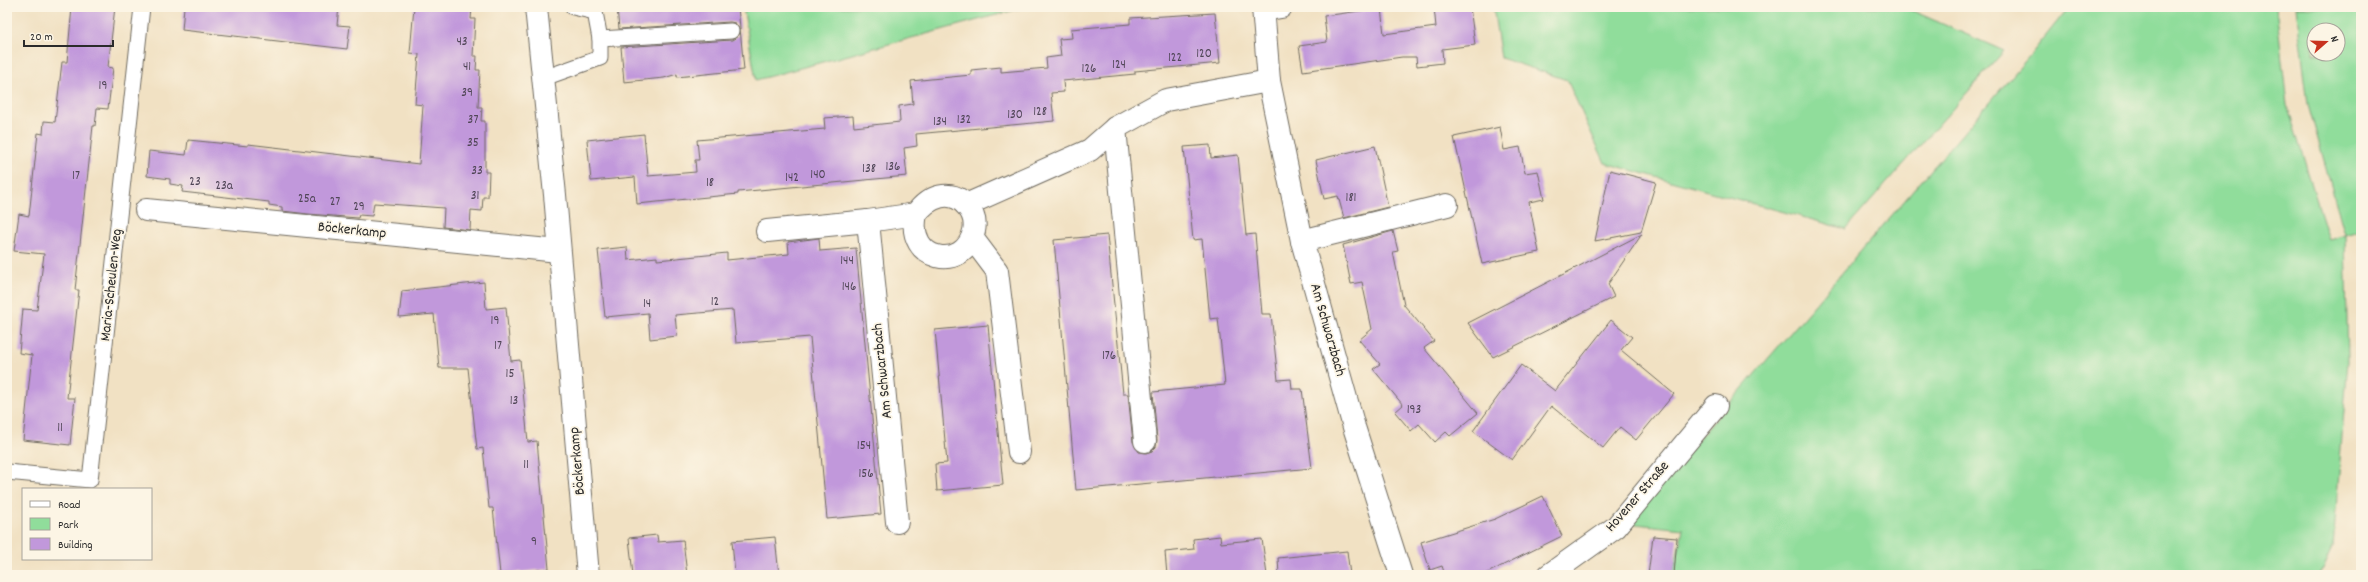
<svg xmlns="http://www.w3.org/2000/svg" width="2368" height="582" font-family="Dekko,sans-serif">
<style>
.green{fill:#90dd9b;stroke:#5e8463;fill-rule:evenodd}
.building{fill:#c198db}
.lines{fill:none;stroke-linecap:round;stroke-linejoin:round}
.lane-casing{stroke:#706b60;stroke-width:17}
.street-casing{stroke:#706b60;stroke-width:24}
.lane{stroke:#fff;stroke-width:15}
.street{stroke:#fff;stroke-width:22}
.labels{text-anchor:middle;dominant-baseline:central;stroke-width:3.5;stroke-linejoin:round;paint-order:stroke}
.number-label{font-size:13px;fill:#504657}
.street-label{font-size:15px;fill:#2b2b2b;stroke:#fcf5e5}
</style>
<rect width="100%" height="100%" fill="#fcf5e5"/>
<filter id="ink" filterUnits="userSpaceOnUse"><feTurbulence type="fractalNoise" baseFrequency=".025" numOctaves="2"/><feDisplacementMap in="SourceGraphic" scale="8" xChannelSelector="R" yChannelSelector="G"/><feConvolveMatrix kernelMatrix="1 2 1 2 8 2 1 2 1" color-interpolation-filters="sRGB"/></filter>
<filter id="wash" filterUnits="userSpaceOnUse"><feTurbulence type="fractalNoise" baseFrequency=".012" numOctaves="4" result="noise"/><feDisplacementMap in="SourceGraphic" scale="16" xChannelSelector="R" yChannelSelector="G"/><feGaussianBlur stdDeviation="0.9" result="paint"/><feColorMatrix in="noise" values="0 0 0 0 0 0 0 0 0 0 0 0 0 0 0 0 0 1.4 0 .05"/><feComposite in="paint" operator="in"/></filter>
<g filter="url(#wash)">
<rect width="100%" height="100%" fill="#f1e1c3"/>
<!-- green -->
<g class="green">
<path d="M743 7H1026L756 80Z"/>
<path d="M1493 7H1904L2004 51 1846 229 1605 163 1567 80 1501 58Z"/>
<path d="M2069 7H2276L2287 105 2329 240 2345 235 2308 104 2296 7H2361V230L2345 235 2348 361 2333 547 2320 575H1673L1683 529 1626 523 2032 53ZM2314 30H2338V54H2314Z"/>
</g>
<g id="blocks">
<!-- building -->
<g class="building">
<path d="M72 7H115L108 67 113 68 108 109 97 108 95 126H93L75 290H79L67 398H75L70 445 23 440 32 355 19 353 23 309 37 310 44 254 14 251 19 214 29 216 38 133 43 134 44 121 55 122 62 62H67Z"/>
<path d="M184 7H339L337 25 350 26 347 49 182 30Z"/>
<path d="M414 7H472L471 19H475L473 56H477L476 70H480L478 107H482L481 121H485V172H489L488 197H483L482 211 471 210 470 230 443 227 444 208 374 203 372 216 359 215 358 218 308 214 282 211V207L269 205V202L182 192 183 186 170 184V179L147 176 149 151 186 155 188 140 248 146V144L419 164 423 105 415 104 419 54 410 53Z"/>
<path d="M617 7H738L744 70 677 77V74L664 78 624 82 621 47 732 40 739 35 740 30 735 23 730 22 619 29Z"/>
<path d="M1434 7H1470L1475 45 1442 49 1443 63 1417 66 1416 57H1402L1303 71 1299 46 1327 42 1324 16 1381 8 1384 34 1436 27Z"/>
<path d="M1215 13 1220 63 1135 71V74L1063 81 1064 92 1051 93 1054 121 916 134 917 146 904 148 907 176 738 192V194L637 204 635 177 591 181 587 140 644 134 648 176 696 172 695 160H699L697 140 825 129 824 118 853 116 854 127 900 122 899 106 913 104 911 81 971 75V70L1001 67V72L1047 68 1046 58 1061 56 1059 39 1072 38 1071 29 1130 24V18Z"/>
<path d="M1500 127 1504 150 1520 147 1525 173 1538 171 1544 199 1529 202 1539 252 1482 264 1454 137Z"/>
<path d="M1210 145 1211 158 1238 155 1246 235 1255 234 1262 314H1271L1278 380 1291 379 1292 389H1302L1312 468 1076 490 1054 240 1107 235 1123 394H1128L1133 442 1139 452 1146 453 1152 451 1156 447 1157 440 1153 392 1225 385 1218 318 1210 319 1202 239 1193 240 1184 147Z"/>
<path d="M1375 146 1388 207 1344 218 1338 196 1324 199 1316 160Z"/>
<path d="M1610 170 1656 182 1641 232 1595 241Z"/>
<path d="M1393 231 1398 251 1393 252 1404 305 1434 341 1424 348 1478 413 1450 436 1446 432 1435 442 1419 424 1411 431 1395 412 1403 405 1373 369 1380 364 1359 340 1372 329 1362 282 1351 284 1343 245Z"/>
<path d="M1642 234 1608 284 1614 297 1493 357 1468 323Z"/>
<path d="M819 238 820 251 856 248 881 514 827 519 810 337 736 343 733 310 675 315 677 336 650 339 648 313 605 317 598 250 627 247 628 260 657 257V260L727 253V260L789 254 788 242Z"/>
<path d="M484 282 486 309 506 307 511 361 520 360 528 442 537 441 549 569 500 574 493 508H489L483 448 477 449 468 368H439L434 314 399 317 402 291Z"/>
<path d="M1611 320 1632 337 1621 350 1674 394 1636 440 1620 427 1603 448 1551 406 1512 460 1473 431 1521 365 1555 391Z"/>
<path d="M988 325 1003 485 937 491 935 464 947 463 935 330Z"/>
<path d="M1543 496 1562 536 1483 575H1445L1442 566 1430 570 1421 542 1495 519Z"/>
<path d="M657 535 658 542 683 540 687 575H633L629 538Z"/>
<path d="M1220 536 1221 543 1262 539 1267 575H1167L1165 552 1194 549 1193 539Z"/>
<path d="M1653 536 1677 538 1674 575H1648Z"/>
<path d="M775 537 779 575H735L732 541Z"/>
<path d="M1347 551 1350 575H1279L1278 558Z"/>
</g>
</g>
</g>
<g filter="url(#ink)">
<use href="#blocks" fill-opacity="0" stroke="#706b60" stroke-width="1"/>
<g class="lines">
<defs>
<g id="lane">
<path d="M600 39 731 31"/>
<path d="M544 78 600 58V39L595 12 573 7"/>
<path d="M7 472 90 480 142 7"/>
</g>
<g id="street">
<path d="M536 7 555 195 588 575"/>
<path d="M1263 7 1269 81 1302 241 1354 427 1401 575"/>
<path d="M1263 10 1281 7"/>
<path d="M1115 128 1145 441"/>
<path d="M966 205 1090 150 1115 128 1166 100 1269 81"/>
<path d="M146 210 559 251"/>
<path d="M767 231 868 221"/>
<path d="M973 239 997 271 1019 452"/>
<path d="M1302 241 1447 205"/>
<path d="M897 522 868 221 916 214C928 197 951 187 967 206 973 213 976 222 974 231 965 273 905 262 916 214"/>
<path d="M1549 575 1616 527 1716 406"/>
</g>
</defs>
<!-- lane casing -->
<use href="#lane" class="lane-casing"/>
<!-- street casing -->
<use href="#street" class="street-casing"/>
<!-- lane -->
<use href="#lane" class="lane"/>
<!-- street -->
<use href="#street" class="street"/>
</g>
</g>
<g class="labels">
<!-- number labels -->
<g class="number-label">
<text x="462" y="42">43</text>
<text x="1204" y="54">120</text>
<text x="1175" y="58">122</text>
<text x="1119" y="65">124</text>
<text x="467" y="67">41</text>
<text x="1089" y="69">126</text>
<text x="103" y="86">19</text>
<text x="467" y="93">39</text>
<text x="1040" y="112">128</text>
<text x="1015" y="115">130</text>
<text x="473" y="120">37</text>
<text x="964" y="120">132</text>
<text x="940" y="122">134</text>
<text x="473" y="143">35</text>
<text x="893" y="167">136</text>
<text x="869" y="169">138</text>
<text x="477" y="171">33</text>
<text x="818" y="175">140</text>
<text x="76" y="176">17</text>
<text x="792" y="178">142</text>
<text x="195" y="182">23</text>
<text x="710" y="183">18</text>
<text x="224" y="186">23a</text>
<text x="475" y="196">31</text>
<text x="1351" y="198">181</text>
<text x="307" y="199">25a</text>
<text x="335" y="202">27</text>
<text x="359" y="207">29</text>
<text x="847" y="261">144</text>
<text x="849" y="287">146</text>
<text x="715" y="302">12</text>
<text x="647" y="304">14</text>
<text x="495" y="321">19</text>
<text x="498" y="346">17</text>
<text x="1109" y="356">176</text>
<text x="510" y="374">15</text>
<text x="514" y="401">13</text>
<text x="1414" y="410">193</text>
<text x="60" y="428">11</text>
<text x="864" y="446">154</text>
<text x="526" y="465">11</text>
<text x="866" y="474">156</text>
<text x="534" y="542">9</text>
</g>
<!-- street labels -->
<g class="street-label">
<text transform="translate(352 231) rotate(6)">Böckerkamp</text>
<text transform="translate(112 285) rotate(-84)">Maria-Scheulen-Weg</text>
<text transform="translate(1327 330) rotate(74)">Am Schwarzbach</text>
<text transform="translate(883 371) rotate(-96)">Am Schwarzbach</text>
<text transform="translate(578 461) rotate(-95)">Böckerkamp</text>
<text transform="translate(1638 497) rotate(-49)">Hovener Straße</text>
</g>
</g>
<!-- margin -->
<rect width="2368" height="582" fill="none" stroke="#fcf5e5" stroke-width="24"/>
<!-- legend -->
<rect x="22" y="488" width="130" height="72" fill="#fcf5e5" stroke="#a8a49b"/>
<rect x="30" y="501" width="20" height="6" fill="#ffffff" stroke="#a8a49b"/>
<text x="58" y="508" font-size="12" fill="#2b2b2b">Road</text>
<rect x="30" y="518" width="20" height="12" fill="#90dd9b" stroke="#a8a49b"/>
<text x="58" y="528" font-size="12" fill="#2b2b2b">Park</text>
<rect x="30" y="538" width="20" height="12" fill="#c198db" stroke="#a8a49b"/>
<text x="58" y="548" font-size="12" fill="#2b2b2b">Building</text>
<!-- north arrow -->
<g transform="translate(2326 42) rotate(70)"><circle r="19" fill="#fcf5e5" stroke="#a8a49b"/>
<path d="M0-3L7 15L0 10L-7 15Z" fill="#c8321e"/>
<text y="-6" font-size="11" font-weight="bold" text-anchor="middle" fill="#2b2b2b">N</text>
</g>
<!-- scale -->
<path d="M24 40v6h89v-6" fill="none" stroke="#2b2b2b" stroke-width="2"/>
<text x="30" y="40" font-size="12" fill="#2b2b2b" stroke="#fcf5e5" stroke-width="3" paint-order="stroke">20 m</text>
</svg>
